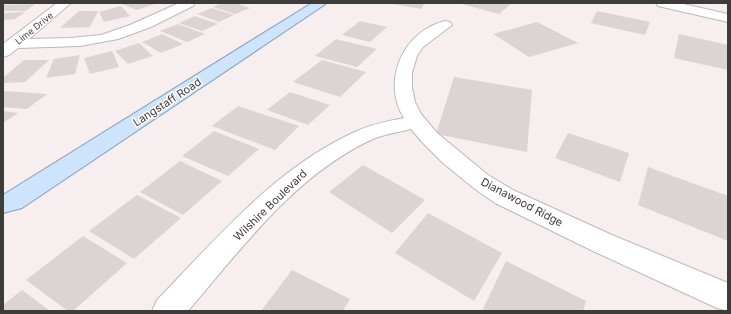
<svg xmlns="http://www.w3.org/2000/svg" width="731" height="314" font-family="Inter,sans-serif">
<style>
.building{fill:#dcd3d4}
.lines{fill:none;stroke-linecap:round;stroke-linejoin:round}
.minor-casing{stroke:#bfb7b7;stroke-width:2}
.major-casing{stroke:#869db7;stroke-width:2}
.minor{fill:#fff;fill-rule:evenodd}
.major{fill:#cde4fc;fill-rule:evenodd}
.labels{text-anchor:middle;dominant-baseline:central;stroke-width:3;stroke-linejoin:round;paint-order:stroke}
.far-street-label{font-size:9px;fill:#3e3b3b;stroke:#fffdfd}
.street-label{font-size:11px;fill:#3e3b3b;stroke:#fffdfd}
</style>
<rect width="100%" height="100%" fill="#f7eeef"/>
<!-- building -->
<g class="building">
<path d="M119 3H158L137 10Z"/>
<path d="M222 3H235L250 8 235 14 213 7Z"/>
<path d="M387 3H425L421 9Z"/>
<path d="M458 3H512L499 14Z"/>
<path d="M35 4 26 11H3V5Z"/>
<path d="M121 6 130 16 104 22 99 12Z"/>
<path d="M212 8 234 15 219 22 197 14Z"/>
<path d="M79 11H98L90 27 60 28Z"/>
<path d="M597 11 650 22 645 35 591 23Z"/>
<path d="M25 12 15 19 3 20V13Z"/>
<path d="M195 16 218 24 202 31 179 23Z"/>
<path d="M360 21 387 27 370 42 342 35Z"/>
<path d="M537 22 578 43 529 57 493 34Z"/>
<path d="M178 24 205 34 187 42 160 31Z"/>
<path d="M162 34 183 44 161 53 142 42Z"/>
<path d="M679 34 728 45V70L674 58Z"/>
<path d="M336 39 377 49 357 67 315 56Z"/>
<path d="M139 43 153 56 128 64 115 51Z"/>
<path d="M112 51 119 67 90 74 84 58Z"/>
<path d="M80 55 75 74 46 78 54 59Z"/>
<path d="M24 60H49L25 82 3 83V78Z"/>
<path d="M322 60 366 72 340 97 293 82Z"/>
<path d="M454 77 532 90 527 152 436 134Z"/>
<path d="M3 91 47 94 27 109 3 107Z"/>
<path d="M290 92 330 105 308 125 267 110Z"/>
<path d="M238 106 299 126 275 150 212 126Z"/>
<path d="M3 111 18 113 3 123Z"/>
<path d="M214 131 259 149 228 176 182 156Z"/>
<path d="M568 133 629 153 620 182 555 158Z"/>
<path d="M180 161 222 181 183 215 140 192Z"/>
<path d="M363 165 425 200 392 233 329 192Z"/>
<path d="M648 167 728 196V241L638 205Z"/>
<path d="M137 195 181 218 134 259 89 231Z"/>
<path d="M428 213 502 253 474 301 395 253Z"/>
<path d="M83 236 127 263 73 311H68L26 280Z"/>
<path d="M506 261 586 301 583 311H482Z"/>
<path d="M292 270 350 299 343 311H261Z"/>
<path d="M22 290 50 311H3V305Z"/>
</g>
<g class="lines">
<defs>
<g id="minor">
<path d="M57 3H71L29 39 70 38 101 35 130 25 179 3H195L193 6 151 27 118 39 80 46 18 48 9 55 3 57V44Z"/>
<path d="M656 3H679L728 14V22L658 6Z"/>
<path d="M445 21 450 22 452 25 423 47 417 56 412 73V88L415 102 421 114 437 133 488 175 513 190 612 235 728 283V311L717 308 593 251 495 203 475 189 443 163 422 142 411 129C399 132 385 134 373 139 296 174 242 248 188 311H152L157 300C217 238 276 167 357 131 372 124 389 121 404 118 381 81 403 31 445 21Z"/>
</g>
<path id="major" d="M312 3H327L22 208 3 213V195Z"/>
</defs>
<!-- minor casing -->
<use href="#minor" class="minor-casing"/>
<!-- major casing -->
<use href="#major" class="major-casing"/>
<!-- minor -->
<use href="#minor" class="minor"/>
<!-- major -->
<use href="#major" class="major"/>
</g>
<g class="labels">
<!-- far-street labels -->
<g class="far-street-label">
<text transform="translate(34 28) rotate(-39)">Lime Drive</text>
</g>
<!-- street labels -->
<g class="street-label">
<text transform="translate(167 102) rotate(-33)">Langstaff Road</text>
<text transform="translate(522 202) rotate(28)">Dianawood Ridge</text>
<text transform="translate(270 205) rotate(-44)">Wilshire Boulevard</text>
</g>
</g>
<!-- border -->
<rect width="731" height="314" fill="none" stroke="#3e3b3b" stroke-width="8"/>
</svg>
